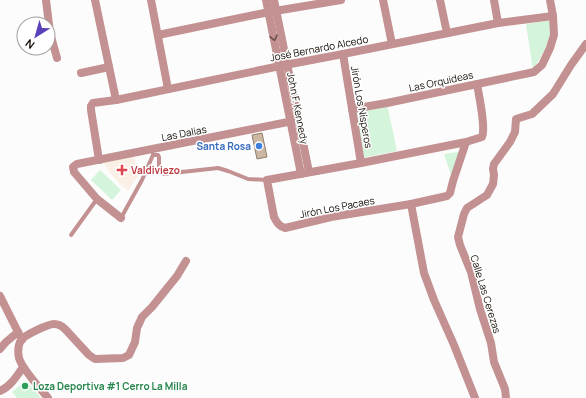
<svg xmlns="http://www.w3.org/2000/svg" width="586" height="398" font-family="Manrope,sans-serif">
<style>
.built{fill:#fbf0e5}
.green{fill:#d5f4dc}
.building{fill:#ccb7a3;stroke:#927e6b}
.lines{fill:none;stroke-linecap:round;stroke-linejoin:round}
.service{stroke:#c39191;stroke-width:4}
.minor{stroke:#c39191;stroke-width:8}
.oneway{stroke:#6c4f4c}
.shop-dot{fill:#3f7fe0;stroke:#fff;stroke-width:1.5}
.health-dot{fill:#e0444e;stroke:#fff;stroke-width:1.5}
.leisure-dot{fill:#2e9e5b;stroke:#fff;stroke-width:1.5}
.labels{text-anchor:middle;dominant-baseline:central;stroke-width:3;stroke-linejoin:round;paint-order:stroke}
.street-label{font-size:10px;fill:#140d06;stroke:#fff}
.shop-label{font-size:10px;font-weight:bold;fill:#366cbe;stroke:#fff;text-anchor:end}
.health-label{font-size:10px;font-weight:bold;fill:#be3a42;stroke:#fff;text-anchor:start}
.leisure-label{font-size:10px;font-weight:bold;fill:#27864d;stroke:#fff;text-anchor:start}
</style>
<rect width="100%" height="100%" fill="#fcfcfc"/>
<!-- built -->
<path class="built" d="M134 156 138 176 128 191 116 180 103 163Z"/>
<!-- green -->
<g class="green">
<path d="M551 20 549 42 533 70 526 24Z"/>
<path d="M387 104 397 151 362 158 353 111Z"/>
<path d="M463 151 453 181 444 154Z"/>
<path d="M100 170 121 190 112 200 91 180Z"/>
<path d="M26 380 41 398H17L12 392Z"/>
</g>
<!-- building -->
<path class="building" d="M262 133 267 157 257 159 252 135Z"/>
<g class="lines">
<!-- service -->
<g class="service">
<path d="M153 155H158L159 157V171L164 174 218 168 228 171 248 179 267 180"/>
<path d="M121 218 142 180 153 155V154"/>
<path d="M71 235 97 199"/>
</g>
<!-- minor -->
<g class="minor">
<path d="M46 0 50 33 57 58"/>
<path d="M95 0 116 100"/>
<path d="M151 0 168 89"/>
<path d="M266 0 301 174"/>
<path d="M274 0 309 172"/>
<path d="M383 0 392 44"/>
<path d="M440 0 447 33"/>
<path d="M494 0 498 23"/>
<path d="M158 35 269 12 341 0"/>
<path d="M343 54 361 163"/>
<path d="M81 73 109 67"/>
<path d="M352 109 387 103 534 72 542 65 550 48 554 35 553 16 550 0"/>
<path d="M466 142 453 181 450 193 447 196 411 204 331 217 285 228C279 226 277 223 274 217L267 180 361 163 466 142 482 137C486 128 479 96 477 84"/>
<path d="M99 160 91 110V106L93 103 116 100 280 66 343 54 498 23 553 16"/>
<path d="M411 204 424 273 434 300 454 345 475 398"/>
<path d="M121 218 97 199 74 172 73 167 77 164 298 120"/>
<path d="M0 296 22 340"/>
<path d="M0 349 6 342 18 332"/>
<path d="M0 391C10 387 17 376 23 367"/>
<path d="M48 398C40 388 22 369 19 358 18 353 18 345 21 340 25 335 48 324 54 324 58 324 62 326 65 329L89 355 95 359 123 358 129 355 135 342 137 328 142 317 152 307 177 276 186 261"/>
<path d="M506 398 505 389 494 362 491 343 480 309 471 272 460 245 458 237 464 214 467 208 487 195 493 184 494 175 493 169 494 164 510 142 515 132 516 119 532 114 553 94 571 65 586 44"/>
</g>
</g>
<!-- one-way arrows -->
<defs><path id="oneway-chevron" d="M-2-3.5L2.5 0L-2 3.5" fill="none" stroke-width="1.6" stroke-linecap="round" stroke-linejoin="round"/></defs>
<use class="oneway" href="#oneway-chevron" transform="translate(274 38) rotate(78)"/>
<!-- markers -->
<circle class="shop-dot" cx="259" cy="146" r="4"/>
<path class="health-dot" d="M120 164h4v4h4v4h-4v4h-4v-4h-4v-4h4z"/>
<circle class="leisure-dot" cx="25" cy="386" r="4"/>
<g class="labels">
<!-- street labels -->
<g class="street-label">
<text transform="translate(319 48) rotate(-11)">José Bernardo Alcedo</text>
<text transform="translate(441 81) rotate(-12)">Las Orquideas</text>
<text transform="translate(362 107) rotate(80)">Jirón Los Nísperos</text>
<text transform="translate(298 108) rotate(79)">John F. Kennedy</text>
<text transform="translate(184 133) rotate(-11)">Las Dalias</text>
<text transform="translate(337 207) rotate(-11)">Jirón Los Pacaes</text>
<text transform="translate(486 294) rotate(73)">Calle Las Cerezas</text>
</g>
<!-- shop labels -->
<g class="shop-label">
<text x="251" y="146">Santa Rosa</text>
</g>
<!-- health labels -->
<g class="health-label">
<text x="131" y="170">Valdiviezo</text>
</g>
<!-- leisure labels -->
<g class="leisure-label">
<text x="33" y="386">Loza Deportiva #1 Cerro La Milla</text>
</g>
</g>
<!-- north arrow -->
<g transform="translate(36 36) rotate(217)"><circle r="19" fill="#ffffff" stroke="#a19e9b"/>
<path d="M0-3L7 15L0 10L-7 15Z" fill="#5b41ba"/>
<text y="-6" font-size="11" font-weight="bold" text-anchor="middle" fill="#140d06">N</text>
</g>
</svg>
